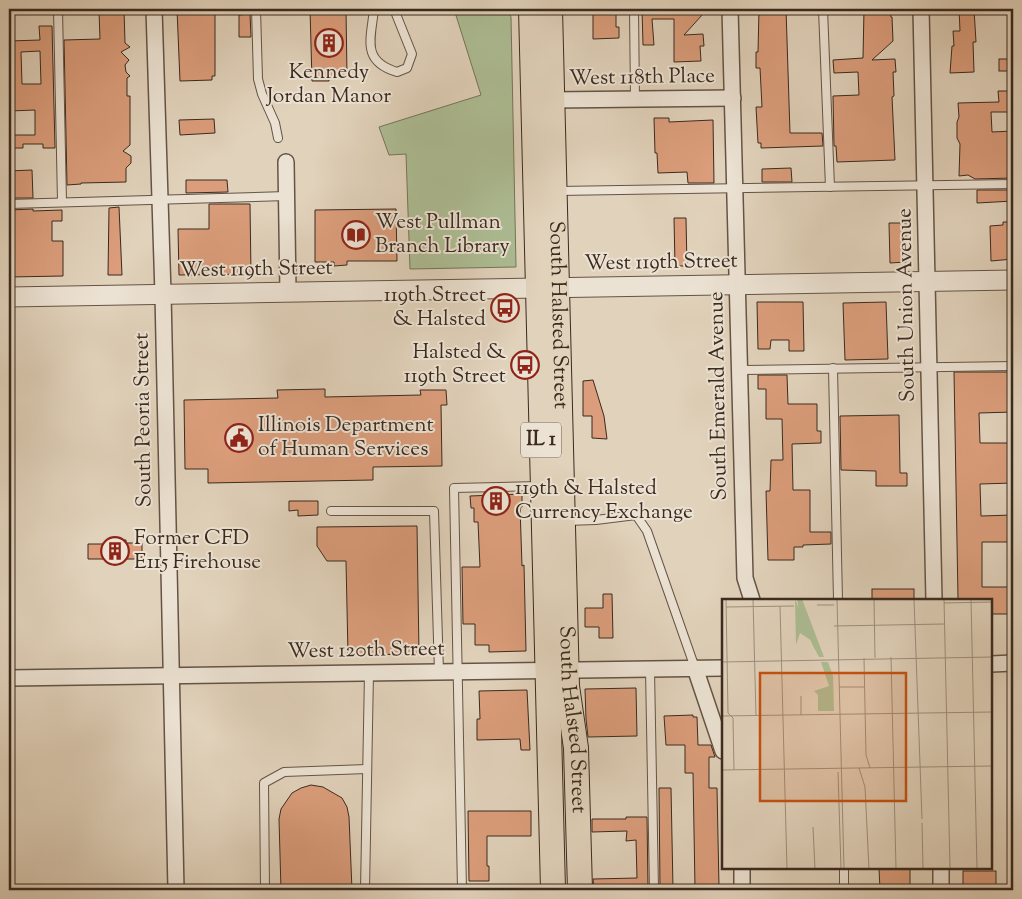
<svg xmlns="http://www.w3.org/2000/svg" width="1022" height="899" font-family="'Sorts Mill Goudy',serif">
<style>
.grass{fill:#adbd94;stroke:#74745a}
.building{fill:#db9d7b;stroke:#3a2a1f;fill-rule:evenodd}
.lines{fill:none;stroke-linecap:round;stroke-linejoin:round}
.service-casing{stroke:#645446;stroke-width:10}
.minor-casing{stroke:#645446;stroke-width:18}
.tertiary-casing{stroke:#645446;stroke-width:21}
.primary-casing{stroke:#3a2a1f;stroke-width:26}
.service{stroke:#ece2d3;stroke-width:8}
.minor{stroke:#ece2d3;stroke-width:15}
.tertiary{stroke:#ece2d3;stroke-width:19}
.primary{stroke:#e1d2bb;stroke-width:24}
.labels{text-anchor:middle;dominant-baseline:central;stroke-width:4;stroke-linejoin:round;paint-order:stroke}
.shield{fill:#ece2d3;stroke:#6f6155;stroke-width:1}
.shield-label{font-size:20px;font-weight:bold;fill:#3a2a1f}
.poi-label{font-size:21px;fill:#3a2a1f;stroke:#ece2d3;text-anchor:start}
.street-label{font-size:21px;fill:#3a2a1f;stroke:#ece2d3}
.inset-road{fill:none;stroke:#9e8f7d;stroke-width:1}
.view{fill:#c55010;fill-opacity:0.15;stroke:#c55010;stroke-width:2.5}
.inset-edge{fill:none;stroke:#3a2a1f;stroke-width:2.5}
</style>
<rect width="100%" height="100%" fill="#e1d2bb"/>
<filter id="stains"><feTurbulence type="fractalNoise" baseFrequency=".004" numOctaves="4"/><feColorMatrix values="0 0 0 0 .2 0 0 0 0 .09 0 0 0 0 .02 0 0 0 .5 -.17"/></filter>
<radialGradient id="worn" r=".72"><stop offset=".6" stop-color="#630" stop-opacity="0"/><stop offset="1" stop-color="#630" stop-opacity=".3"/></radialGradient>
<!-- grass -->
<path class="grass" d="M454 9H507L511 17 516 267 410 269 406 154 389 155 379 127 481 95Z"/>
<!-- building -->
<g class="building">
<path d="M177 9H215V76H212V80L180 81Z"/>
<path d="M310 9H346L347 76 329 77V81H312Z"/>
<path d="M593 9H616V27H619V38L593 39Z"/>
<path d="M642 9H696L703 14 684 35 703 34 704 46H700L701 61 674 62V19H652L654 45H643Z"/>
<path d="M759 9H786L790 133H822L823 146 761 148V143H758L756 107H762L760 68H756V52H758Z"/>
<path d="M864 9H890L891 17H892L893 41 872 60 895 59 896 72H893L894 96 892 97 895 160 837 162 836 146H834L833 96 859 95 858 72 834 73 833 60 863 58Z"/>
<path d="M959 9H974L976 42H973L974 72 950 73 952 46H954L953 31H960Z"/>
<path d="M124 10 125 43 130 47 121 52 129 60 125 65 126 72 130 76 127 78V96H130V145L123 151 131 156V163L126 168V182L81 183V184L67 185 64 40 100 39 99 11Z"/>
<path d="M250 14 251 37H239V15Z"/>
<path d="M39 26H52L55 148H43V144H23V148H10L9 135H35V110L9 111V41L40 40ZM40 51 41 84H22L21 52Z"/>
<rect x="999" y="59" width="12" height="12"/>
<path d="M998 91H1011V112H991L992 132 1013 131V178L975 179 968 175 959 176 960 144 957 138V122L959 117 958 103 999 102Z"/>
<path d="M654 118H669V122L713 120 714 183H688L687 172 658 173 657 153H655Z"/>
<path d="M214 119 215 133 180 135 179 120Z"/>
<path d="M791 168 792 182H762V169Z"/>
<path d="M32 170 33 198H9V171Z"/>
<path d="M186 180H227L228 192 186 193Z"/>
<path d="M977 190H1013V201L977 203Z"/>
<path d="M209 204H250L251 274 179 275 178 229H209Z"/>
<path d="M119 207 122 275H108L109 208Z"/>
<path d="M33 209V211L62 210V221H52V241H63V276L9 277V210Z"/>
<path d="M396 209 397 261H347V265L334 266V262H315V210Z"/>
<path d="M674 218H686L687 266H675Z"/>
<path d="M1003 222H1013V259L991 261 990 226 1003 225Z"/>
<path d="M889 223H906V262L890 263Z"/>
<path d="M757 302H803L804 351H789V340H771L770 349H758Z"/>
<path d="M886 302 888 359 845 360 843 303Z"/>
<path d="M954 372H1013V412L979 413 980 443H1013V483L980 484 981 516 1013 515V542H982V587H1013V614H991V599H958Z"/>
<path d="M758 375H787L788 404H817V431H821V443L792 444 793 490H810V532H831V544L803 545V547H794V560H768L766 491H770L771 460H783L782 419H766V389H758Z"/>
<path d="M593 380 604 416 607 439 592 438V416H583V381Z"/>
<path d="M325 389V397L421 395 420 390H446L447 405H441L442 466 373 467V480L208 483V469H185L184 400 278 398 277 390Z"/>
<path d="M899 415 900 473H907V486H876V471L841 470 840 416Z"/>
<path d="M522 494V507H520L522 566 524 565 526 651 489 652V645H475V624H463L462 567H480L478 522H474V508H471L470 496Z"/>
<path d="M289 501H318V515L298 516V510L289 511Z"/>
<path d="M417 526 419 654 348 655 346 561H327L317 546V527Z"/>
<path d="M109 540H126V543H142V559H88V544H109Z"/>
<rect x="872" y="589" width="42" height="11"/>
<path d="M603 594H612L613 638H599V627H585V608H603Z"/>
<path d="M636 688 637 736 588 737 586 719 585 689Z"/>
<path d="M527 690 530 750H521L520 739 477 740V719H480L479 691Z"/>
<path d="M693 715V717H697L698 745H711L715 757H709V788H717L719 887 695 888 693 773H685V745H666L664 716Z"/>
<path d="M311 785 323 787 342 798 347 807 349 817 352 890H281L279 819 281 809 292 793 301 788Z"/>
<path d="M659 788H671L673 889H660Z"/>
<path d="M468 811H531V836H487V866H489V881H469Z"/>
<path d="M626 817H647L648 889H643V890H594L593 879 637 878 636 840 626 841 627 831 592 832V819H626Z"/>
<path d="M879 868H910V890H880Z"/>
<rect x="963" y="871" width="33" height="14"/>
</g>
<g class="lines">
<defs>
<g id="service">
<path d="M58 9 62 202"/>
<path d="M256 9 258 79 262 94 275 123 278 138"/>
<path d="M374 9C371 39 361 61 397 72L407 68 412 54 394 9"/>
<path d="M634 9 635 99"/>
<path d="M823 9 830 187"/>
<path d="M558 191 1013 184"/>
<path d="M9 204 287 196"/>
<path d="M833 368 838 600"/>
<path d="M740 370 1013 366"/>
<path d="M331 511H434L439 672"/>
<path d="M566 521 596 520 636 515 647 531 695 668"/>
<path d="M650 669 654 890"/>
<path d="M844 868V890"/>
<path d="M265 890 264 783 284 772 367 769"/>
<path d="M365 890 369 673"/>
<path d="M462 890 454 488 539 486"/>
</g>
<g id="minor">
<path d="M154 9 163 294 176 890"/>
<path d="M730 9 745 578 752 600"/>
<path d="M921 9 934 600"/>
<path d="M552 100 733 98"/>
<path d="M286 162 288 292"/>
<path d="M991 664 1013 663"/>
<path d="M695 668 723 751"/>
<path d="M9 678 723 668"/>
<path d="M742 868V890"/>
<path d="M941 868V890"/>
</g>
<path id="tertiary" d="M9 297 1013 280"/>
<g id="primary">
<path d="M531 9 553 890"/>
<path id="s1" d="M550 9 567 686 576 748 580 890"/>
</g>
</defs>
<!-- service casing -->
<use href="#service" class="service-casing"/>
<!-- minor casing -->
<use href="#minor" class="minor-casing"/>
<!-- tertiary casing -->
<use href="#tertiary" class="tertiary-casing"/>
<!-- primary casing -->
<use href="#primary" class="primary-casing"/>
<!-- service -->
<use href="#service" class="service"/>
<!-- minor -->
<use href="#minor" class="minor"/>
<!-- tertiary -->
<use href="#tertiary" class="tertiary"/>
<!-- primary -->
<use href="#primary" class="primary"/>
</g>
<!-- icons -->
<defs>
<symbol id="building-ring" viewBox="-11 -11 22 22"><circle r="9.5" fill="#ece2d3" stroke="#8f2418" stroke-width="1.5"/><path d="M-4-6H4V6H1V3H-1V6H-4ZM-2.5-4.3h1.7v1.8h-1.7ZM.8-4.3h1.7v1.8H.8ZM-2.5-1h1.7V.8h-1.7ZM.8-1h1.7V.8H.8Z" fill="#8f2418"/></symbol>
<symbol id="library-ring" viewBox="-11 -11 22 22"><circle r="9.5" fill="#ece2d3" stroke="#8f2418" stroke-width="1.5"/><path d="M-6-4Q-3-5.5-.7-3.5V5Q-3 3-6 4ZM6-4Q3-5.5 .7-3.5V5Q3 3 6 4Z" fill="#8f2418"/></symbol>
<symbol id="bus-ring" viewBox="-11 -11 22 22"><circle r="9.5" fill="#ece2d3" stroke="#8f2418" stroke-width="1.5"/><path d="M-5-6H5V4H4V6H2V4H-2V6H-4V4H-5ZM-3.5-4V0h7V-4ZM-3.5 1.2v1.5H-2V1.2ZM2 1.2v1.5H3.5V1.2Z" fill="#8f2418"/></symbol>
<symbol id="civic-ring" viewBox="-11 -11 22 22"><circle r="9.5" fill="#ece2d3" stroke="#8f2418" stroke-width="1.5"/><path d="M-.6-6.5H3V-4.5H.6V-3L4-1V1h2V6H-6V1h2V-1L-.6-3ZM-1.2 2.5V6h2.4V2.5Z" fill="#8f2418"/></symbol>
</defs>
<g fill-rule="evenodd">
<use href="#building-ring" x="313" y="27" width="32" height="32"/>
<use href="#library-ring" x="340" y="219" width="32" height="32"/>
<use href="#bus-ring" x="489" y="292" width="32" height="32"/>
<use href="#bus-ring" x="509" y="349" width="32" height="32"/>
<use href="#civic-ring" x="223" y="422" width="32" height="32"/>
<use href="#building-ring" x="480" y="485" width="32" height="32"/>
<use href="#building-ring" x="99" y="535" width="32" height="32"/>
</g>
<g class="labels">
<!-- shield labels -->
<rect class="shield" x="521" y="422.5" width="40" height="35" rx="4"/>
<g class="shield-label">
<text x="541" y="440">IL 1</text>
</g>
<!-- poi labels -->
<g class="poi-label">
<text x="329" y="73" text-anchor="middle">Kennedy<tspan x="329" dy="24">Jordan Manor</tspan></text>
<text x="375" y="223">West Pullman<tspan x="375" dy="24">Branch Library</tspan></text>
<text x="486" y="296" text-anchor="end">119th Street<tspan x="486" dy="24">&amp; Halsted</tspan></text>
<text x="506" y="353" text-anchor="end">Halsted &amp;<tspan x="506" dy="24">119th Street</tspan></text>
<text x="258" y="426">Illinois Department<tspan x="258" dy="24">of Human Services</tspan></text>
<text x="515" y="489">119th &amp; Halsted<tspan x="515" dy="24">Currency Exchange</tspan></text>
<text x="134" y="539">Former CFD<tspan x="134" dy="24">E115 Firehouse</tspan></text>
</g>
<!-- street labels -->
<g class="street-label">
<text transform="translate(642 78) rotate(-1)">West 118th Place</text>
<text transform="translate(661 263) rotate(-1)">West 119th Street</text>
<text transform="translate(256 270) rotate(-1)">West 119th Street</text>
<text transform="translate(907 305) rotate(-91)">South Union Avenue</text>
<text stroke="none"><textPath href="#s1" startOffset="306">South Halsted Street</textPath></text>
<text transform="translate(719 396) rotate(-91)">South Emerald Avenue</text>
<text transform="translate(144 420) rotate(-91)">South Peoria Street</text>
<text transform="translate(366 651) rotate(-1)">West 120th Street</text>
<text stroke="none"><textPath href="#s1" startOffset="711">South Halsted Street</textPath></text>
</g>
</g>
<!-- overview -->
<g transform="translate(722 599)">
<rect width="270" height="270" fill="#e1d2bb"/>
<path d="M75 0H80L102 58H97L91 47 78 17ZM99 63H106L111 77 112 112H96V96L92 92 107 87Z" fill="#adbd94"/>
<path d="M73 0 90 42 78 34 74 46Z" fill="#adbd94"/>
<path class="inset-road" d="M4 0 6 114 11 119 12 171M31 0 34 117M115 0 122 270M152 0 153 59M192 0 200 220M222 0 228 270M249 0 255 270M222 4 270 3M95 6H112M58 7 65 270M4 8 72 7M112 27 222 25M169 58 174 270M142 59 144 156 148 169M0 63 270 58M117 88H142M79 97V116M0 117 270 113M137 169 143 188 147 270M0 171 270 167M116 173 119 270M200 224 201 270M91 228 93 270"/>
<path class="view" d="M38 74H184V202H38Z"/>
<rect width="270" height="270" class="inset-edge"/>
</g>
<!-- margin -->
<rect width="1022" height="899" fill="none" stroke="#e1d2bb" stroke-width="30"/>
<rect x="10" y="10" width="1002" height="879" fill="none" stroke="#3a2a1f" stroke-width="2.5"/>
<rect x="15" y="15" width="992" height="869" fill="none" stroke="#3a2a1f"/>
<rect width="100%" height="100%" filter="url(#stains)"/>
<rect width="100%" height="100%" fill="url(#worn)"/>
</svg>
